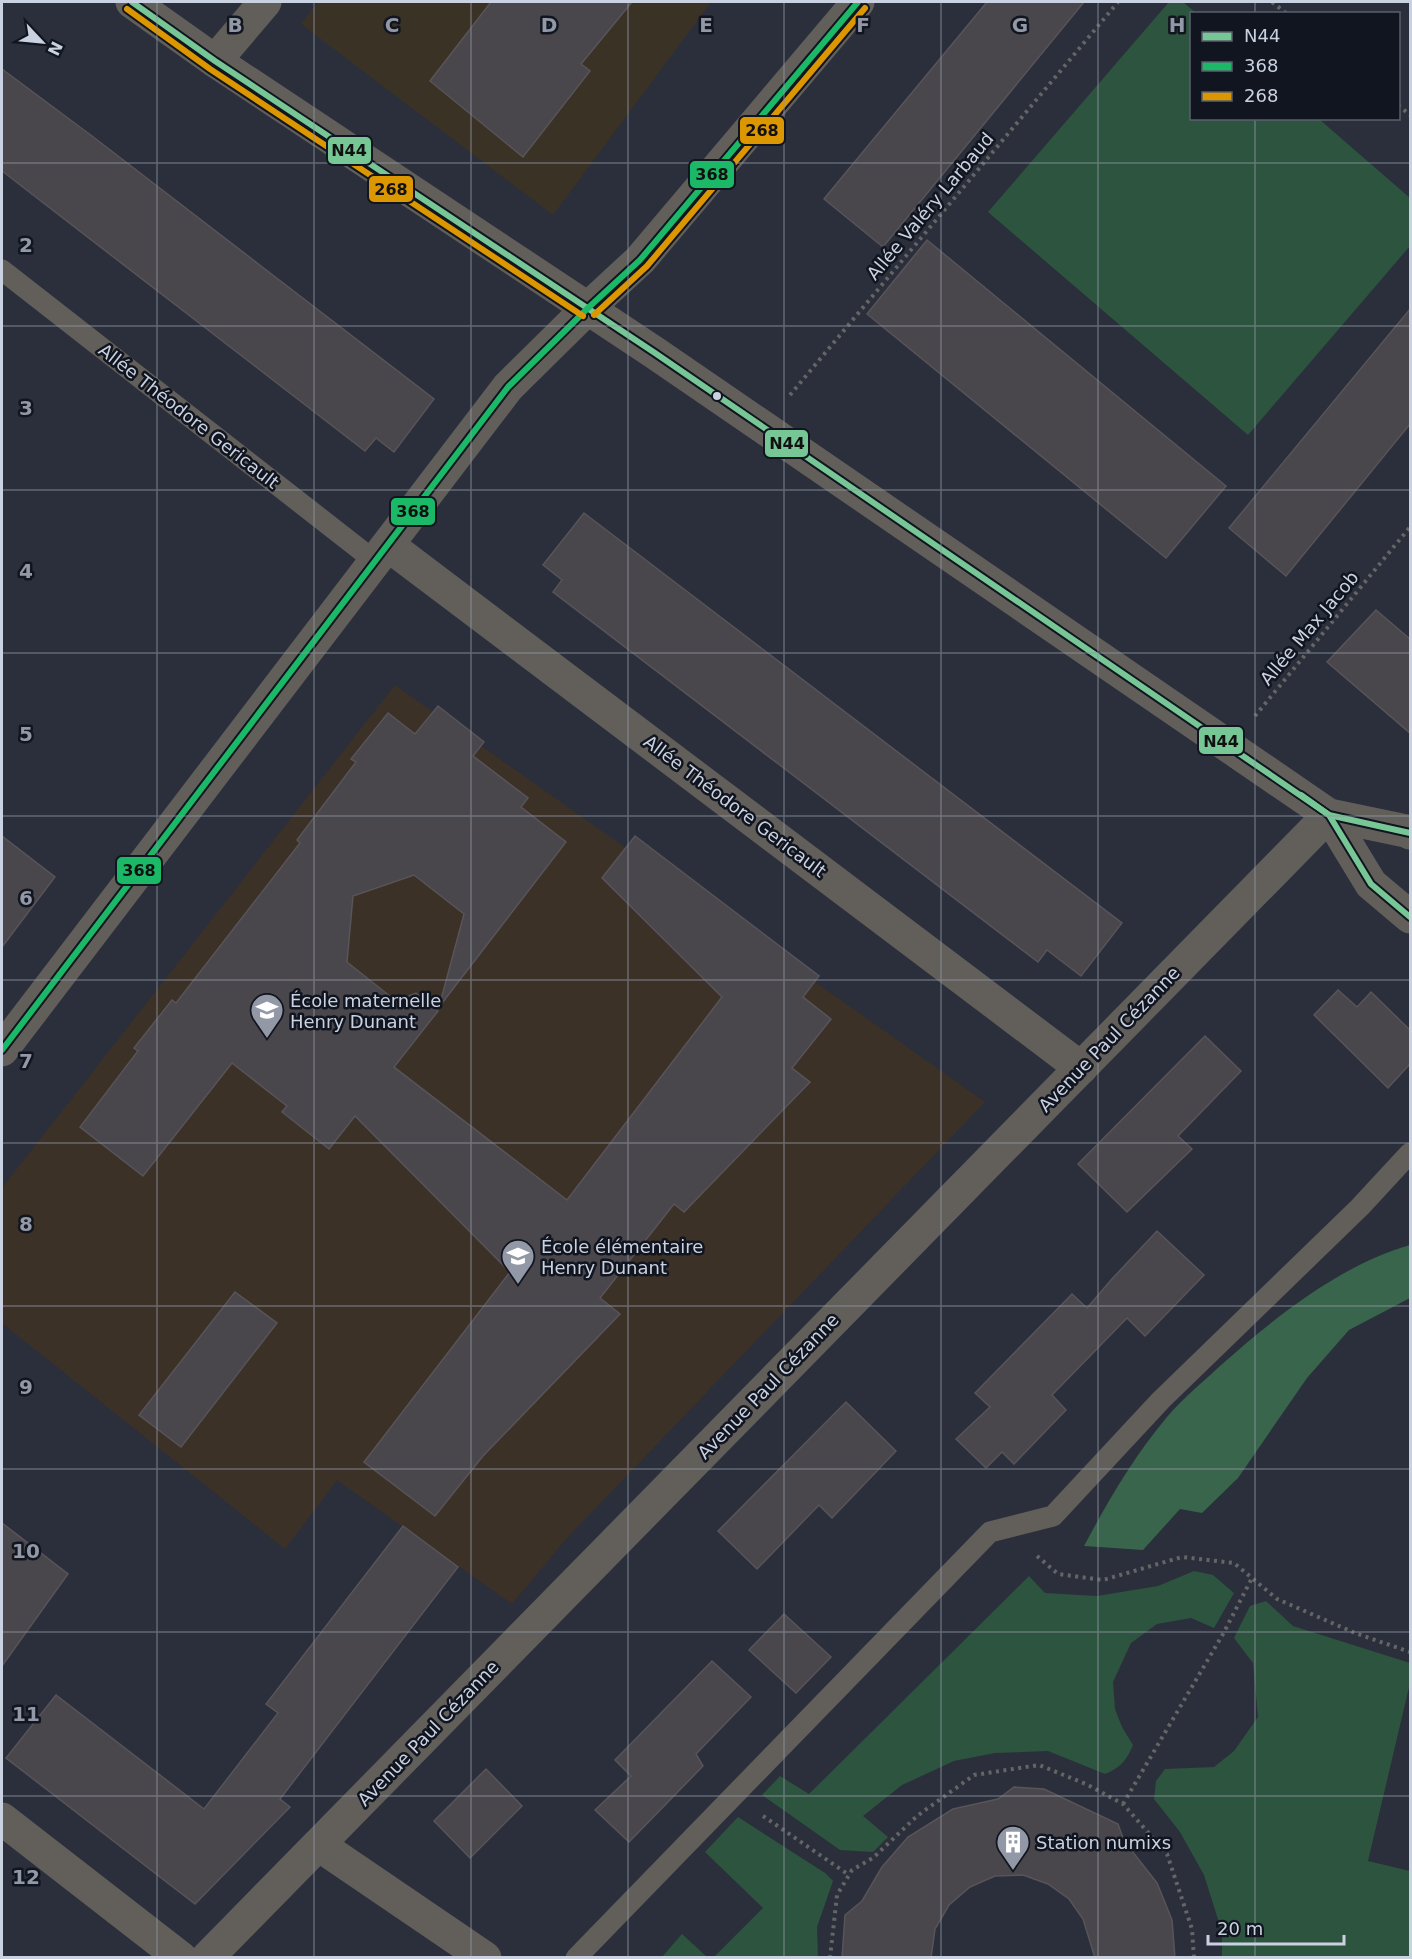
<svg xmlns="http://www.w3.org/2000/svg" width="1412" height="1959" font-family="'DejaVu Sans',sans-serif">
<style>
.commercial{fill:#3b3226}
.education{fill:#3c3127}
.green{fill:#2d543e}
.forest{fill:#38654b}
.building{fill:#49464c;stroke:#585459;stroke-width:1.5}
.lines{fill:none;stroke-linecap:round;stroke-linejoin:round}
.path{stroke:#656566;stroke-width:4;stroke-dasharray:3 4.5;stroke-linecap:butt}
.lane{stroke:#625f5b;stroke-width:21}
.street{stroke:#625f5b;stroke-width:33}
.bus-1-casing{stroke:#10151f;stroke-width:10}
.bus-2-casing{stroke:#10151f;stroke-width:10}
.bus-3-casing{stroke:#10151f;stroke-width:10}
.bus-1{stroke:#77c695;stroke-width:6}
.bus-2{stroke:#1ab867;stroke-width:6}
.bus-3{stroke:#dc9600;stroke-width:6}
.grid{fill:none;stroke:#9298a6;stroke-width:1.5;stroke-opacity:0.55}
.bus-dot{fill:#cad1e0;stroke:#10151f;stroke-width:2}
.labels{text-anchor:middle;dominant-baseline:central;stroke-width:5;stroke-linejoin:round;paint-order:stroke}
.street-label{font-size:18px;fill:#cad1e0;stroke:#10151f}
.poi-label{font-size:18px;fill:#cad1e0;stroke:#10151f;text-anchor:start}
.grid-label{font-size:20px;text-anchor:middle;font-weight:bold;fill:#9298a6;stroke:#10151f;stroke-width:5;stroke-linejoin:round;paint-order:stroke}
.line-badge{stroke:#10151f;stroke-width:2}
.pale-badge-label{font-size:16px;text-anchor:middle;font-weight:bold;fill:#111}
</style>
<rect width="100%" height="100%" fill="#2a2f3b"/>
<!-- commercial -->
<path class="commercial" d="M318 2H711L553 215 301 24Z"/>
<!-- education -->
<path class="education" d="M395 685 985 1102 568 1537 512 1604 337 1480 285 1549 2 1323V1188Z"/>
<!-- green -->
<g class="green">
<path d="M1169 2H1183L1196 13 1192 14V118L1319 119 1410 198V246L1248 435 988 212Z"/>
<path d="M1194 1571 1213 1575 1234 1593 1214 1628 1191 1618 1157 1624 1131 1643 1113 1682 1115 1709 1122 1727 1133 1745C1127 1760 1120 1768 1105 1774L1048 1751 995 1753 954 1761 902 1785 863 1816 888 1837 873 1852 840 1850 762 1795 780 1776 809 1794 1029 1576 1045 1593 1097 1596 1158 1586Z"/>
<path d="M1266 1601 1293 1626 1410 1663V1683L1368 1861 1410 1871V1957H1222V1932L1204 1875 1180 1832 1154 1799 1156 1781 1165 1769 1214 1767 1234 1751 1258 1717 1253 1663 1234 1638 1250 1606Z"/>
<path d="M738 1817 825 1873 833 1881 817 1927 818 1957H714L763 1908 705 1852Z"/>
<path d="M682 1934 707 1957H662Z"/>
</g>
<!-- forest -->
<path class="forest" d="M1410 1245V1298L1349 1330 1307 1378 1238 1478 1202 1513 1180 1509 1143 1550 1084 1546C1108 1501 1134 1456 1167 1417 1183 1398 1202 1383 1220 1366 1274 1318 1340 1265 1410 1245Z"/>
<!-- building -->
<g class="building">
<path d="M491 2H632L581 64 590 71 523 157 430 81Z"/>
<path d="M987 2H1084L883 247 824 199Z"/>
<path d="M2 69 92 136 434 399 394 452 376 438 365 451 2 171Z"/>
<path d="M927 240 1226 486 1166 558 867 314Z"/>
<path d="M1410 309V424L1286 576 1229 528Z"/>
<path d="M584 513 1122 923 1081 976 1047 950 1038 962 553 592 562 580 543 565Z"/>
<path d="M1376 610 1410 639V733L1327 662Z"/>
<path d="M438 706 484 742 473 756 528 798 521 807 566 842 439 1007 464 914 414 875 353 896 347 962 396 1001 416 993 438 1011 394 1067 567 1200 722 997 602 878 635 836 819 976 803 997 831 1019 792 1068 810 1082 684 1212 674 1204 600 1298 620 1314 483 1456 435 1516 364 1462 510 1272 355 1116 329 1149 282 1112 287 1106 232 1063 143 1176 80 1127 138 1051 134 1048 172 1000 176 1003 300 843 297 840 356 762 351 759 388 713 415 734Z"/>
<path d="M2 836 55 877 2 947Z"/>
<path d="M1338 990 1357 1007 1371 992 1410 1030V1064L1388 1088 1314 1015Z"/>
<path d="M1205 1036 1241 1071 1178 1136 1192 1149 1127 1212 1078 1164Z"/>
<path d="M1157 1231 1204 1275 1145 1336 1127 1318 1052 1395 1066 1410 1014 1464 1002 1452 986 1468 956 1439 990 1407 975 1393 1072 1294 1087 1308 1111 1280Z"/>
<path d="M235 1292 277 1323 181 1447 139 1415Z"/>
<path d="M846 1402 896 1451 832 1518 819 1505 757 1569 718 1531Z"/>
<path d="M2 1523 68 1574 2 1666Z"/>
<path d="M403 1526 458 1567 280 1799 290 1807 195 1904 6 1758 56 1695 204 1809 278 1713 266 1704Z"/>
<path d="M784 1614 831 1657 796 1693 749 1650Z"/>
<path d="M712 1661 751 1697 696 1754 703 1766 629 1842 595 1810 631 1776 615 1760Z"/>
<path d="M486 1769 522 1806 470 1858 434 1821Z"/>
<path d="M1014 1787 1044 1789 1118 1824 1124 1841 1157 1883 1172 1920 1175 1958H1095L1083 1919 1069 1899 1048 1884 1023 1875 995 1876 970 1887 949 1905 935 1929 931 1958H842L845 1915 862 1901 882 1867 908 1837 953 1809 998 1799Z"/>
</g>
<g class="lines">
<!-- path -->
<g class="path">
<path d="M1272 2 1287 14"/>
<path d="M1398 105 1410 115"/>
<path d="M790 395 1118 2"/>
<path d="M1255 716 1410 527"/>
<path d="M1037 1556 1058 1574 1103 1580 1182 1557 1234 1563 1277 1599 1355 1633 1410 1652"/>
<path d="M1123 1804 1223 1634 1252 1578"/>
<path d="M763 1816 849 1875"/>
<path d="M830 1958 837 1895 852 1870 873 1858 917 1816 974 1775 1039 1765 1086 1784 1123 1804 1167 1854 1192 1929 1194 1958"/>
</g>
<!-- lane -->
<g class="lane">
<path d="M2 270 376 562"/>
<path d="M576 1958 990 1532 1053 1516 1161 1400 1360 1207 1410 1153"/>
</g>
<!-- street -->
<g class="street">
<path d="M132 2 215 61 655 353 1329 815 1406 831 1410 833"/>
<path d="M215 61 265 2"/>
<path d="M388 545 1081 1068"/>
<path d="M1329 815 1371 884 1410 917"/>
<path d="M2 1050 508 387 588 308 640 260 858 2"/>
<path d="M2 1819 181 1958"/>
<path d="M319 1845 485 1958"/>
<path d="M207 1958 1329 815"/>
</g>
<defs>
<g id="bus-1">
<path d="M132 2 215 61 655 353 1329 815 1371 884 1410 917"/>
<path d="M1301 795 1329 815 1410 833"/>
</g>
<path id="bus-2" d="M2 1050 508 387 588 308 640 260 858 2"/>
<g id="bus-3">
<path d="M127 9 210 69 583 316"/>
<path d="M594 315 647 266 865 8"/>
</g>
</defs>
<!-- bus-1 casing -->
<use href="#bus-1" class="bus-1-casing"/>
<!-- bus-2 casing -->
<use href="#bus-2" class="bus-2-casing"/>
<!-- bus-3 casing -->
<use href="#bus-3" class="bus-3-casing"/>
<!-- bus-1 -->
<use href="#bus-1" class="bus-1"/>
<!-- bus-2 -->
<use href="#bus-2" class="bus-2"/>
<!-- bus-3 -->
<use href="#bus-3" class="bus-3"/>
</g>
<!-- grid -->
<path class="grid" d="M157 2V1958M314 2V1958M471 2V1958M628 2V1958M784 2V1958M941 2V1958M1098 2V1958M1255 2V14M1255 118V1958M2 163H1410M2 326H1410M2 490H1410M2 653H1410M2 816H1410M2 980H1410M2 1143H1410M2 1306H1410M2 1469H1410M2 1632H1410M2 1796H1410"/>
<!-- icons -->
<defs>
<symbol id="school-pin" viewBox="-11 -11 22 30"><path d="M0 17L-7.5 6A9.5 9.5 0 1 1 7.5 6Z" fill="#9298a6" stroke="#10151f"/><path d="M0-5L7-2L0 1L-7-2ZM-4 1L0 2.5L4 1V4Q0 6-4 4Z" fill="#fff"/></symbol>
<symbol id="building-pin" viewBox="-11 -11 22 30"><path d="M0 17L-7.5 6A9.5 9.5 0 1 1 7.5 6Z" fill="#9298a6" stroke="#10151f"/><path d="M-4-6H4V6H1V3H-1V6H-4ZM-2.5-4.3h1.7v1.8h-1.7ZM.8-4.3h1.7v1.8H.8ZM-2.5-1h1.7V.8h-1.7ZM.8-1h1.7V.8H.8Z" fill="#fff"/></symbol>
</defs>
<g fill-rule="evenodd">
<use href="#school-pin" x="248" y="991" width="38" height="52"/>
<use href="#school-pin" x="499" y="1237" width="38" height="52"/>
<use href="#building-pin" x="994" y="1823" width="38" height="52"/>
</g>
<!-- markers -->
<circle class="bus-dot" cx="717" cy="396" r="5"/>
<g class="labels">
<!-- street labels -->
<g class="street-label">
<text transform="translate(930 206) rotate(-50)">Allée Valéry Larbaud</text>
<text transform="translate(189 416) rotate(38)">Allée Théodore Gericault</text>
<text transform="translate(1309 628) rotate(-50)">Allée Max Jacob</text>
<text transform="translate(735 806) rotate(37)">Allée Théodore Gericault</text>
<text transform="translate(1109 1039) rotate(-46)">Avenue Paul Cézanne</text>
<text transform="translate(768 1386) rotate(-46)">Avenue Paul Cézanne</text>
<text transform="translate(428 1733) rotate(-46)">Avenue Paul Cézanne</text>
</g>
<!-- poi labels -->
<g class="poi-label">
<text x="290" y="1000">École maternelle<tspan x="290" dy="21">Henry Dunant</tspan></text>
<text x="541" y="1246">École élémentaire<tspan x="541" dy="21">Henry Dunant</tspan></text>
<text x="1036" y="1842">Station numixs</text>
</g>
</g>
<g class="grid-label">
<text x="235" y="32">B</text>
<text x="392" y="32">C</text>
<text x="549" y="32">D</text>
<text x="706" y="32">E</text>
<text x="863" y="32">F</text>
<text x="1020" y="32">G</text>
<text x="1177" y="32">H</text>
<text x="26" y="252">2</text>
<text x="26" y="415">3</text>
<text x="26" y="578">4</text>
<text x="26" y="741">5</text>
<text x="26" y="905">6</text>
<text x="26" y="1068">7</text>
<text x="26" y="1231">8</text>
<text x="26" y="1394">9</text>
<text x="26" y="1558">10</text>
<text x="26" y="1721">11</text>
<text x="26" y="1884">12</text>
</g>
<g class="line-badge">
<rect x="739" y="116" width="46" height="29" rx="6" fill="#dc9600"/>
<rect x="327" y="136" width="45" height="29" rx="6" fill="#77c695"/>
<rect x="689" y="160" width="46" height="29" rx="6" fill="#1ab867"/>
<rect x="368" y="175" width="46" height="28" rx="6" fill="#dc9600"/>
<rect x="764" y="429" width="45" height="29" rx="6" fill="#77c695"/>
<rect x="390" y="497" width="46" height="29" rx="6" fill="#1ab867"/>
<rect x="1198" y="726" width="46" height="29" rx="6" fill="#77c695"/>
<rect x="116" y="856" width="46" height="29" rx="6" fill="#1ab867"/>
</g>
<g class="pale-badge-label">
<text x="762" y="136">268</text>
<text x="349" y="156">N44</text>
<text x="712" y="180">368</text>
<text x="391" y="195">268</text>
<text x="787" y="449">N44</text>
<text x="413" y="517">368</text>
<text x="1221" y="747">N44</text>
<text x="139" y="876">368</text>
</g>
<!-- border -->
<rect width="1412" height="1959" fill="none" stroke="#cad1e0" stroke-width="6"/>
<!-- legend -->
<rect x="1190" y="12" width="210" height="108" fill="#10151f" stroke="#5a606c" stroke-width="1.5"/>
<rect x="1202" y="32" width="30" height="9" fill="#77c695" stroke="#5a606c" stroke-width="1.5"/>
<text x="1244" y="42" font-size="18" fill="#cad1e0">N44</text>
<rect x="1202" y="62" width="30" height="9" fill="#1ab867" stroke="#5a606c" stroke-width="1.5"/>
<text x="1244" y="72" font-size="18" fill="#cad1e0">368</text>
<rect x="1202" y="92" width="30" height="9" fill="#dc9600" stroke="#5a606c" stroke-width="1.5"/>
<text x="1244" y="102" font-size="18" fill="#cad1e0">268</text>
<!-- north arrow -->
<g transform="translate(42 42) rotate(116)" stroke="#10151f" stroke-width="4.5" paint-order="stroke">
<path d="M0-4.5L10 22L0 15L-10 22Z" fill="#cad1e0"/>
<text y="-9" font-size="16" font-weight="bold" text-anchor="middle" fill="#cad1e0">N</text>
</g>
<!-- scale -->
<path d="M1208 1935v9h136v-9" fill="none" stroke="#cad1e0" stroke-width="3"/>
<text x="1217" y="1935" font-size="18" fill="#cad1e0" stroke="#10151f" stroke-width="4.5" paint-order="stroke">20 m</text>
</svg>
